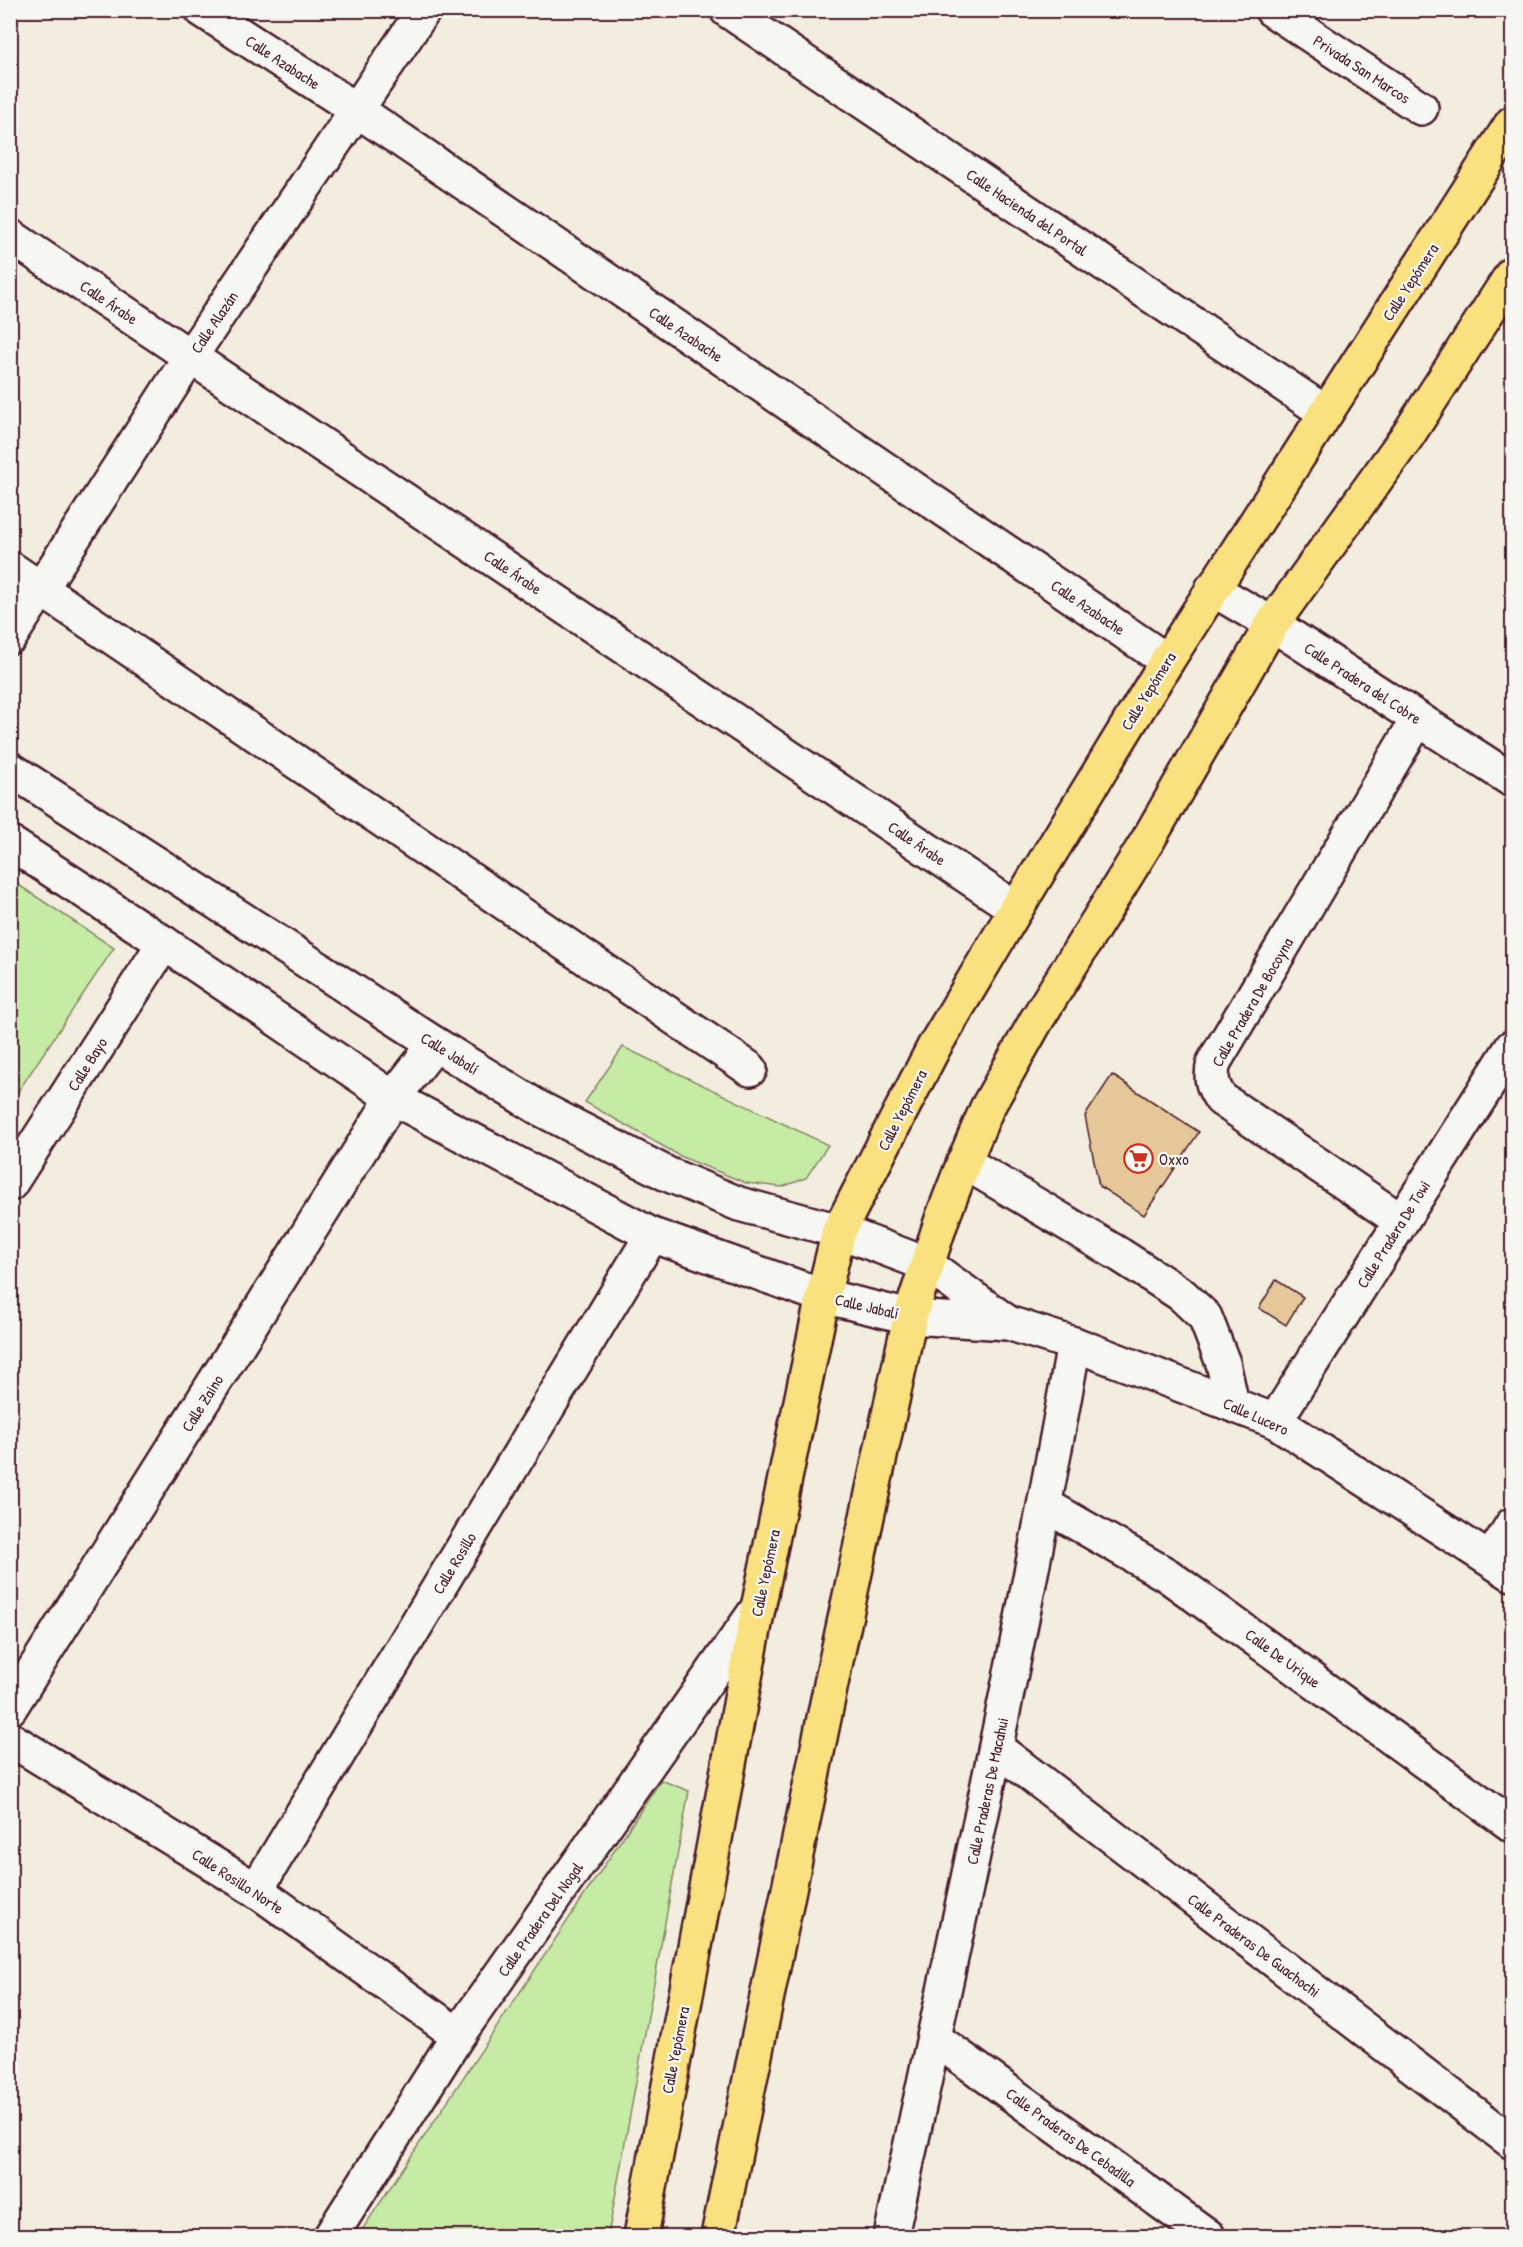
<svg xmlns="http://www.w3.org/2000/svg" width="1523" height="2247" font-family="'Patrick Hand',sans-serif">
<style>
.park{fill:#c5eba5;stroke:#888568;stroke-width:1.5}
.building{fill:#e6c799;stroke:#4a1f2b;stroke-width:1.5}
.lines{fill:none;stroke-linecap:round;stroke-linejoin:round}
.minor-casing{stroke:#4a1f2b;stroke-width:38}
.major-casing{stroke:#4a1f2b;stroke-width:38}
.minor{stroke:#f6f6f2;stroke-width:33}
.major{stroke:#fae180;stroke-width:33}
.labels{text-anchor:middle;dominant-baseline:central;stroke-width:4.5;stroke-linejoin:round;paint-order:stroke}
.street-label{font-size:16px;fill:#4a1f2b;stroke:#f6f6f2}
.poi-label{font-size:16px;fill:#4a1f2b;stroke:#f6f6f2;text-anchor:start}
</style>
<rect width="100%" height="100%" fill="#f3ede0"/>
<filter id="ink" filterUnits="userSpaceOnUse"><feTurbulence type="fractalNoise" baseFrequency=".0167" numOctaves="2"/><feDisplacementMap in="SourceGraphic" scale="12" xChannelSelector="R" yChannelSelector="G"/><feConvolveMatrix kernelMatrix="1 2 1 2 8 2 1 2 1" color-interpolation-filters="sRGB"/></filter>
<g filter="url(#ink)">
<!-- park -->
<g class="park">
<path d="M11 880 114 948 11 1102Z"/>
<path d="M623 1047 828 1145 806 1178 782 1187 746 1183 682 1157 585 1102Z"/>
<path d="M661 1780 689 1791 608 2236H358Z"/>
</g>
<!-- building -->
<g class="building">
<path d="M1112 1075 1199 1132 1144 1215 1099 1186 1085 1116Z"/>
<path d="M1276 1280 1303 1297 1286 1325 1259 1308Z"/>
</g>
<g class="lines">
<defs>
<g id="minor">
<path d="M202 10 357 110 1167 661"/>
<path d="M727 10 1326 413"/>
<path d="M1272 10 1421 108"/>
<path d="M10 236 1016 909"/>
<path d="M10 568 750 1069"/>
<path d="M1212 589 1272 624 1512 780"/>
<path d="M10 637 190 357 424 10"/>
<path d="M10 769 435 1044 539 1108 667 1174 739 1204 839 1231 926 1264 1008 1323"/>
<path d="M10 843 164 943 393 1098 652 1235 823 1296 910 1317 1008 1323 1074 1344 1275 1421 1512 1574"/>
<path d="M964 1162 1120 1255 1182 1295 1205 1317 1223 1363 1232 1404"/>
<path d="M10 1184 164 943"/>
<path d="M1401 1221 1221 1099C1212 1086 1210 1078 1214 1062L1418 719"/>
<path d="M1275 1421 1512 1047"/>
<path d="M1045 1505 1167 1575 1512 1825"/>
<path d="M1491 1559 1512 1525"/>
<path d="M10 1708 393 1098 435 1044"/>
<path d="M10 1739 256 1890 458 2035"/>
<path d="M996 1748 1512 2142"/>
<path d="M256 1890 652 1235"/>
<path d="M934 2038 1208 2236"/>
<path d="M331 2236 458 2035 758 1608"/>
<path d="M891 2236C955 1939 1021 1643 1074 1344"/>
</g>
<g id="major">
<path d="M641 2236 758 1608 823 1296 839 1231 934 1047 1016 909 1167 661 1512 123"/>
<path d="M718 2236 831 1684 910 1317 943 1216 964 1162 987 1108 1036 1021 1148 840 1272 624 1408 435 1512 274"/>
</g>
</defs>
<!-- minor casing -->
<use href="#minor" class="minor-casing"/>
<!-- major casing -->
<use href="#major" class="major-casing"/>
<!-- minor -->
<use href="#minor" class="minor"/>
<!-- major -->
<use href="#major" class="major"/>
</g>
</g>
<!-- icons -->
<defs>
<symbol id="supermarket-ring" viewBox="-11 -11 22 22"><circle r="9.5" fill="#f6f6f2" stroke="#c8321e" stroke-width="1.5"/><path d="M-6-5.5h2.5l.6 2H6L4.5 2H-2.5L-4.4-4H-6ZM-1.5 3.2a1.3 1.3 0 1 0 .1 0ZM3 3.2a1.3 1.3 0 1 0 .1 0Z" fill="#c8321e"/></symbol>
</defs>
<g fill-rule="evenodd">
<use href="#supermarket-ring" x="1122" y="1142" width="33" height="33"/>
</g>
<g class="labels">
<!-- street labels -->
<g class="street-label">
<text transform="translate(283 62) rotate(33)">Calle Azabache</text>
<text transform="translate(1362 69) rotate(33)">Privada San Marcos</text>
<text transform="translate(1027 212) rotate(34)">Calle Hacienda del Portal</text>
<text transform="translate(1410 282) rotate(-57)">Calle Yepómera</text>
<text transform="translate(109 302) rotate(34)">Calle Árabe</text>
<text transform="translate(214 322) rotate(-56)">Calle Alazán</text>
<text transform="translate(686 334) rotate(34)">Calle Azabache</text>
<text transform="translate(513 572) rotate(34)">Calle Árabe</text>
<text transform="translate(1088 607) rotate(34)">Calle Azabache</text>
<text transform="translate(1363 683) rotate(33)">Calle Pradera del Cobre</text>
<text transform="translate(1148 691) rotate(-58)">Calle Yepómera</text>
<text transform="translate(917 843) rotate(34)">Calle Árabe</text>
<text transform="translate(1252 1002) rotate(-60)">Calle Pradera De Bocoyna</text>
<text transform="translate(450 1053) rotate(32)">Calle Jabalí</text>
<text transform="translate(87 1064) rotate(-58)">Calle Bayo</text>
<text transform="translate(902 1110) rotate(-63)">Calle Yepómera</text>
<text transform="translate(1393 1234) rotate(-58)">Calle Pradera De Towi</text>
<text transform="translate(867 1306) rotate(13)">Calle Jabalí</text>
<text transform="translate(202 1403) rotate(-58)">Calle Zaino</text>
<text transform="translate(1256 1416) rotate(24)">Calle Lucero</text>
<text transform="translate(454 1563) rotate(-59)">Calle Rosillo</text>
<text transform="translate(765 1573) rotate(-78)">Calle Yepómera</text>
<text transform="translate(1283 1658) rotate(36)">Calle De Urique</text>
<text transform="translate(987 1791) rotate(-78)">Calle Praderas De Macahui</text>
<text transform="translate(238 1881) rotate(33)">Calle Rosillo Norte</text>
<text transform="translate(540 1919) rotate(-55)">Calle Pradera Del Nogal</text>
<text transform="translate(1254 1945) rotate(37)">Calle Praderas De Guachochi</text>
<text transform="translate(675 2050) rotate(-79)">Calle Yepómera</text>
<text transform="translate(1071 2137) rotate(36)">Calle Praderas De Cebadilla</text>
</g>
<!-- poi labels -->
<g class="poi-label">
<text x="1159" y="1159">Oxxo</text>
</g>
</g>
<!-- margin -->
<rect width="1523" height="2247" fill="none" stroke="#f6f6f2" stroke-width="36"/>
<rect x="18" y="18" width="1487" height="2211" fill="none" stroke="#4a1f2b" stroke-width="2" filter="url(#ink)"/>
</svg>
